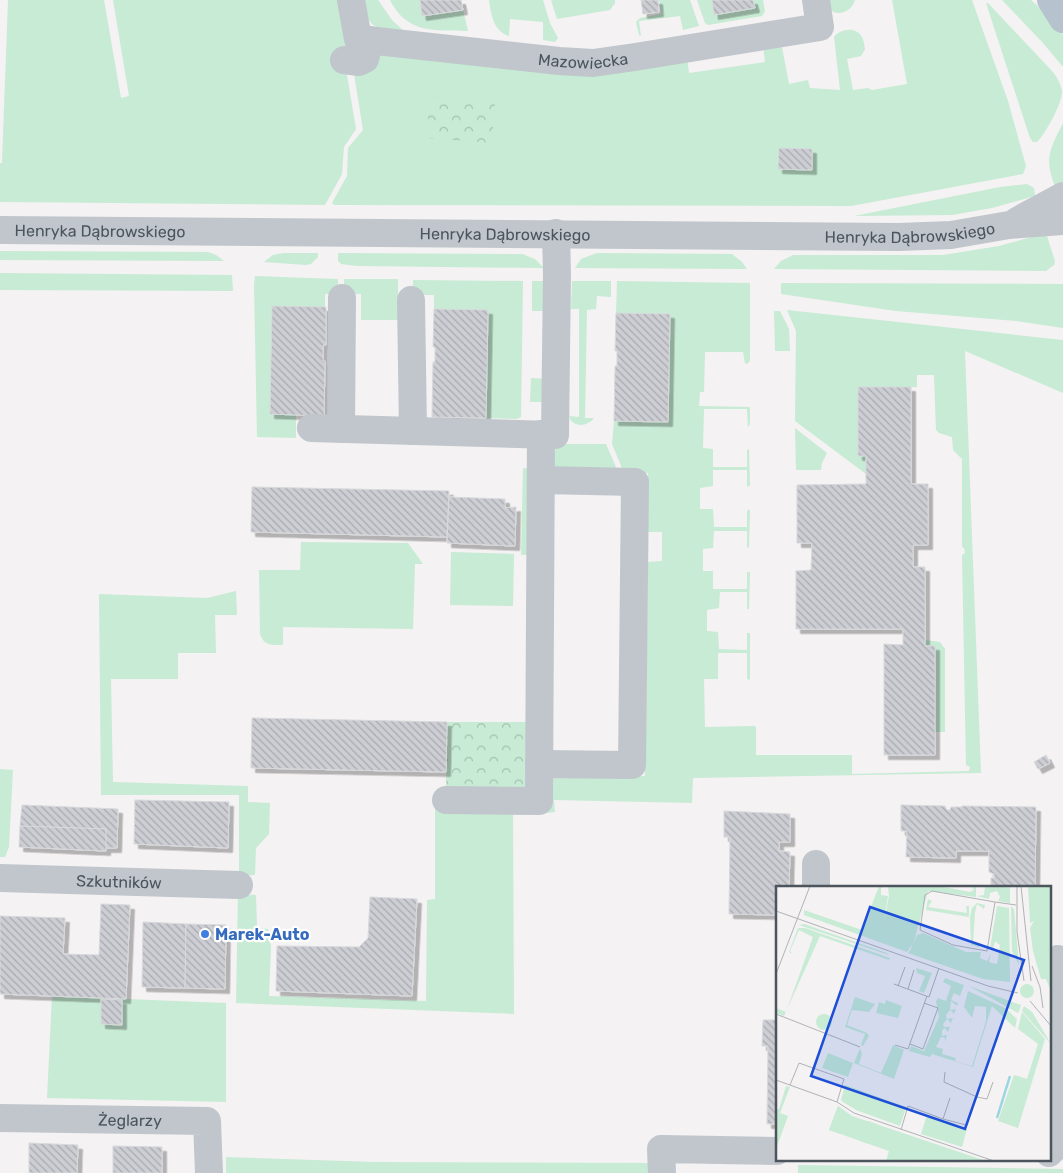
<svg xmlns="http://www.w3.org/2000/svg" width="1063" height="1173" font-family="Rubik,sans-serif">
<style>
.green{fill:#c7ebd4}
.forest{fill:url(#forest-crowns)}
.building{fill:url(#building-back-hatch);stroke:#d7d9dc;filter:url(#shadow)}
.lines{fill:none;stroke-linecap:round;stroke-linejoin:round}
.minor{stroke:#c0c6cc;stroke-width:28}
.major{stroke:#b6c2cd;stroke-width:28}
.shop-dot{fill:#3f7fe0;stroke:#fff;stroke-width:2}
.labels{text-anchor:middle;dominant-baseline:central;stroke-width:4.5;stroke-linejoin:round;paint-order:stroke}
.street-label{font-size:16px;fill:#4c555d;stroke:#fff}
.shop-label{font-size:16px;font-weight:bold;fill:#366cbe;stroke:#fff;text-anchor:start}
.inset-river{fill:none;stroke:#9ad5e2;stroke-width:2.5}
.inset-road{fill:none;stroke:#b1b3b6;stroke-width:1}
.view{fill:#1d4ed8;fill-opacity:0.15;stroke:#1d4ed8;stroke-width:2.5}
.inset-edge{fill:none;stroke:#4c555d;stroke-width:2.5}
</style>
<defs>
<pattern id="forest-crowns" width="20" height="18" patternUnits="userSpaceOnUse" patternTransform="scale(1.25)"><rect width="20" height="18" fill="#c7ebd4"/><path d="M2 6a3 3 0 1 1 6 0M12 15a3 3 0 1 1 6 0" fill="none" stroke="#a4c1af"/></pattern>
<pattern id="building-back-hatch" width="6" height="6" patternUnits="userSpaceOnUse" patternTransform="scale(1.25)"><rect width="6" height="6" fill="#cdced4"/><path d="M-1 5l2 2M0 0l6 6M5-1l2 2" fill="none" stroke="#a9aaaf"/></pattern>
<filter id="shadow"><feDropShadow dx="4.5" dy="4.5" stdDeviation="0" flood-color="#0004"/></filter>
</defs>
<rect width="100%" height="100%" fill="#f4f2f2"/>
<!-- green -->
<g class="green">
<path d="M8 0H104L121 98 129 96 113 0H341L349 46 343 51 356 129 344 147 342 174 325 205 0 202V163H2Z"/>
<path d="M364 0H378L392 20 409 36C394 33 373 32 367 16 365 12 365 5 364 0Z"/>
<path d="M390 0H420L423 16 463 10 468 31C434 30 407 34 390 0Z"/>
<path d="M489 0H543L550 23 558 38 555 42 543 40V22L510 19 509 36C493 31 491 14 489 0Z"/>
<path d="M551 0H615V3L610 10 557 19Z"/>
<path d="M659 0H690L699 26 683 30 680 16 639 21 641 36 639 35 636 22 640 18 661 14Z"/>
<path d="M697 0H712L714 15 754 8 753 0H763L765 11 762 16 708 25 705 23Z"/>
<path d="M825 0H855C853 9 841 17 832 11 828 9 827 4 825 0Z"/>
<path d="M892 0H972L1008 101 1026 166 1023 174 851 206 334 205 332 203 347 176 348 148 363 130 354 74 379 55 687 57 689 73 765 62 763 45 781 42 789 84 808 80 810 88 840 90 834 37C840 29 856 26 862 37 864 41 864 45 865 49L861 56 847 59 853 90 868 88 872 90 907 84Z"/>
<path d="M1002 0H1031L1055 22 1063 35V67L1043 43Z"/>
<path d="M986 3H988L1052 71C1057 77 1061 84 1062 92 1062 104 1045 134 1037 142H1033L1030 138Z"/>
<path d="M1063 123V182L1056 189C1044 158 1049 151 1063 123Z"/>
<path d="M1027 184 1034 188 1035 196 992 208 952 215 854 216 1000 187Z"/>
<path d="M1046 233 1055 261 1054 265 1046 271 774 269 781 261 793 255H943L999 246Z"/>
<path d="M0 251 208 252 216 255 224 261 0 260Z"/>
<path d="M283 253H318V257L311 264 306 265 264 262 273 255Z"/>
<path d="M338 253 522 254 535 259 544 268 357 266 341 264 338 261Z"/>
<path d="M597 253 732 254 742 262 747 269 575 268 581 259Z"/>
<path d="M0 273 232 275 233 291 0 290Z"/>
<path d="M255 276 338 279V294H325V307H272L270 414 296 415V438L257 437 254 285Z"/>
<path d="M344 279H398V320H361V294H344Z"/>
<path d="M413 280 523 281 521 417 517 419 486 418 488 310 434 309V295H413Z"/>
<path d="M532 281H549L550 311H532Z"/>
<path d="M572 281H611V297L597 296 596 309 587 310 585 418H594C588 427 572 428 569 416L579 417V309H571Z"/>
<path d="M617 281 750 283V361L747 364 745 363 743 352H705L704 392H700L699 406 750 407V424L748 427 747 409H704L703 448 713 449V467H747V450L749 449 750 485 748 487 747 486V470H713V486L700 488V509H713L714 527H747V511L749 509 750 511 749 548 747 547V531H714L713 548 703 549V571H713V589H747V572H750L749 609H747V592H720L719 608 707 610V631L718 632 719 649 747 650V633H750V679L748 680 747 678V653H718V679H704L705 727 754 726 756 727V755H852V774L969 771 970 767 966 765 962 555 965 553 964 548 962 547V459L953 450 952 437 939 433 936 430 934 375H917V387L858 388 866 456V474L795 421 796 331 787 310 1063 340V393L965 351 981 773 693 778 692 803 554 800 555 812 547 813 549 775 645 776 648 562 662 561V532H647L648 473H624L612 444 614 421H668L670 314 616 313Z"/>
<path d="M781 283 1063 284V328L1016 321 896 311 781 294Z"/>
<path d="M774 311H780L789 329 790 351H775Z"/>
<path d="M531 378 548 379V402H530Z"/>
<path d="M795 428 827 453 822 463 821 470H796Z"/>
<path d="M563 444H606L616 467 613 472H561L554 466C554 454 551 450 563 444Z"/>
<path d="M523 468 531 469 532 555H521Z"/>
<path d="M301 542 408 543 423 564H415L413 629 283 627V645C271 645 264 646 260 634L259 570H300Z"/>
<path d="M451 552 514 554 513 606 450 605Z"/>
<path d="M236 591 237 615H215L216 653H178V679H111L113 782 248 786V802L270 803 269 834 256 848 255 875 239 876V795H101L99 594 207 598Z"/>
<path d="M925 640 940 642 945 649V732H935V646H925Z"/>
<path d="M0 769 13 770 9 847 5 857H0Z"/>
<path d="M435 809 513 813 514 1014 236 1003 238 894 256 895 257 928 268 929 271 947 269 996 426 1001 427 900 435 899Z"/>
<path d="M52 996 226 1003V1102L47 1098Z"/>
<path d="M226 1157 375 1162 652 1163V1173H226Z"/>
<path d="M798 1165 1063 1169V1173H798Z"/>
</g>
<!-- forest -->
<g class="forest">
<path d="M430 97 495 103 492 143 426 138Z"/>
<path d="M447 722H529L526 790 446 792Z"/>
</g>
<!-- building -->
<g class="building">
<path d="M420 0H461L463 10 422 16Z"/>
<path d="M641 0H658L659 12 643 14Z"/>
<path d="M712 0H753L755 8 714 15Z"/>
<path d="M779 148 812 149V170L778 169Z"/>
<path d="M272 306 326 307V345H323V361H325L324 416 270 414Z"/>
<path d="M434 309 488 310 486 418 432 417 433 362H435V347H433Z"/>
<path d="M616 313 670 314 668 422 614 421 615 368V366H617V351H615Z"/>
<path d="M858 387H911V484H928V545H913V567H925V646H935V755H884V644L903 645V629H796V571L811 570 812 543H797V485L866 484V456H858Z"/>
<path d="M252 487 449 491 447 537 251 532Z"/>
<path d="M449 497 505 499V508L516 507 515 546 447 543Z"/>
<path d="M252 718 447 722 446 772 251 768Z"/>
<path d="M1046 755 1050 763 1038 769 1034 762Z"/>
<path d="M135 800 229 802 228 848 134 844Z"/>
<path d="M22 805 118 809 117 848H105L106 829 20 826Z"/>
<path d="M901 805 945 806 947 810H950L951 807H962V806L1036 807 1035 887H991V878H994V874L989 872V851H956V858L906 857 907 831H901Z"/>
<path d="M724 811 790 814V842H779V851L790 852 789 887H777V915L729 914 730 837H724Z"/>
<path d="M20 826 106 829V851L19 847Z"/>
<path d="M370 897 417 899 412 996 276 991 277 946 359 947 368 938Z"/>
<path d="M101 904 130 905 126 999 0 994V916L65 918 63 954 99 955Z"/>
<path d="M143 922 186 924 185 988 142 987Z"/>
<path d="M186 924 226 925 225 989 185 988Z"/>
<path d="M101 999 122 1000V1025L101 1024Z"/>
<path d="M763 1020H777V1124H767L768 1046H762Z"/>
<path d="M29 1143 78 1145 77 1173H29Z"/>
<path d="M113 1146 162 1147V1173H113Z"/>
</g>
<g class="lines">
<!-- minor -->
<g class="minor">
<path id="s1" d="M351 0 358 39 559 61 593 63 635 57 820 27 816 0"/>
<path d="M344 60 359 62 365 59 370 40"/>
<path d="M1017 221 1063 196"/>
<path id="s2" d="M0 230 899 237 951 235 1009 225 1063 221"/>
<path d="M411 300 413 431"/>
<path d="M311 428 555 435 557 274 556 233"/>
<path d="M341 429 342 298"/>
<path d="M539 764 632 765 635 482 541 480"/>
<path d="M446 800 539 801 541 434"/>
<path d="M816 864V887"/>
<path id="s3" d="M0 878 239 885"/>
<path id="s4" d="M0 1118 207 1121 209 1173"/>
<path d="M1049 1153 1059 1143 1061 1130 1058 959"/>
<path d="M662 1173 661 1149 777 1151"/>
</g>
<!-- major -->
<path class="major" d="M1051 0 1063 19"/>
</g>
<!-- markers -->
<circle class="shop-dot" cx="205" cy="934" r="5"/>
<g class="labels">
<!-- street labels -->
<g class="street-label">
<text stroke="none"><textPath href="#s1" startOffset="266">Mazowiecka</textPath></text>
<text stroke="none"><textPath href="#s2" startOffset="100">Henryka Dąbrowskiego</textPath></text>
<text stroke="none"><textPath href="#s2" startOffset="910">Henryka Dąbrowskiego</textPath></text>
<text stroke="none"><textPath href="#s2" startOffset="505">Henryka Dąbrowskiego</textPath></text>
<text stroke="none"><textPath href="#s3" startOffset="119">Szkutników</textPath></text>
<text stroke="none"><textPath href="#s4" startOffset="130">Żeglarzy</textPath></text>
</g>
<!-- shop labels -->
<g class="shop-label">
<text x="215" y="934">Marek-Auto</text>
</g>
</g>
<!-- overview -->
<g transform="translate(776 886)">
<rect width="275" height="275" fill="#f4f2f2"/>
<path d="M103 0H110L105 2V9L112 10 107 41 113 10 112 0H163L194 6 198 4 196 0H200V11L152 5 137 59 141 49 147 47 190 66H205L204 72 211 75 215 67 213 76 216 77 221 78 224 59 219 55 217 64 214 63 221 20 233 22 234 96 207 93 132 67 135 63 136 59 131 66 28 29V24L86 44ZM209 0H234V17L222 15 224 11 221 5 214 7 213 13 201 10 208 9ZM252 0H275V105L270 93H265L257 65 254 42 258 35 254 37ZM152 13 156 15 152 21 191 27 190 20H193V31L150 24ZM201 17 209 19 208 23 201 18 199 26 197 58 204 57 203 61 195 59 194 31 196 22ZM235 20 238 23 243 79 236 65ZM28 38 111 67 113 69 23 39ZM22 42H29L114 72 113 74 44 50 8 130 1 127 0 122 10 126 37 51 23 44 14 65 16 67H14L13 66ZM140 82 156 87 148 107 143 105 149 90 141 87ZM169 92 188 99 184 110 178 107 175 114 182 117 181 120 175 115 174 124 180 123 178 128 174 124 170 129 171 133 177 132 175 137 171 133 167 138 168 141H174L172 146 169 142 166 144V150L171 149 169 156V152L165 151 160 161 167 163 166 168 180 172 179 175 196 180 210 135V121L199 120 196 132 188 121 192 105 229 122 241 133 239 142 216 120 197 181 156 168 154 171 133 165 135 160 148 165 163 131 160 115 162 112 170 115 175 100 167 96ZM244 105a7 7 0 1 1 14 0a7 7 0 1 1-14 0ZM193 100 245 119 244 123 242 127ZM79 111 99 118 93 126 76 124 71 139 91 147 93 150 87 160 85 159 89 148 69 141ZM110 114 126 120 122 132 100 127 103 116 109 118ZM248 120 256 126 275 158 246 125ZM246 126 269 153 242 242 222 235 238 189 251 193 262 158 242 143ZM40 136a8 8 0 1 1 16 0a8 8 0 1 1-16 0ZM117 159 128 164 118 193 78 177 84 162 86 168 83 178 105 187ZM52 167 77 177 72 191 46 182ZM69 199 130 221 124 240 80 224 67 216 65 214ZM10 200 14 201 4 227 12 230 0 263V223H3ZM62 220 76 230 210 275H110L113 265 53 244ZM151 229 191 243 186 261 145 248Z" fill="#c7ebd4"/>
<path d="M62 220 71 227 67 238 60 239 62 247 53 244ZM92 235 101 238 93 258 84 255 83 245 85 241 90 242Z" fill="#c7ebd4"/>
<path class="inset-river" d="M221 232 234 190"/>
<path class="inset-road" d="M241 0V46L248 95M245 0 255 95M219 16 156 5 149 9 144 44 177 59 211 65 219 16 240 19M0 25 212 100 242 107M256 80 264 101 267 122M0 88 34 0M118 98 153 111 163 82M122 100 129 81M132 103 138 84M254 115 275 140M0 128 84 161M134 158 147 163 162 122 148 117M119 159 132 163 151 110M169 186 168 196 201 211M207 192 201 211 211 213 217 196M0 194 61 216 78 227 218 275M14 199 23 177 68 193 61 216M167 233 190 239 199 212M125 244 132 220 167 233 174 212"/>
<path class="view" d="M94 21 248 74 189 243 35 190Z"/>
<rect width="275" height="275" class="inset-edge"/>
</g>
</svg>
